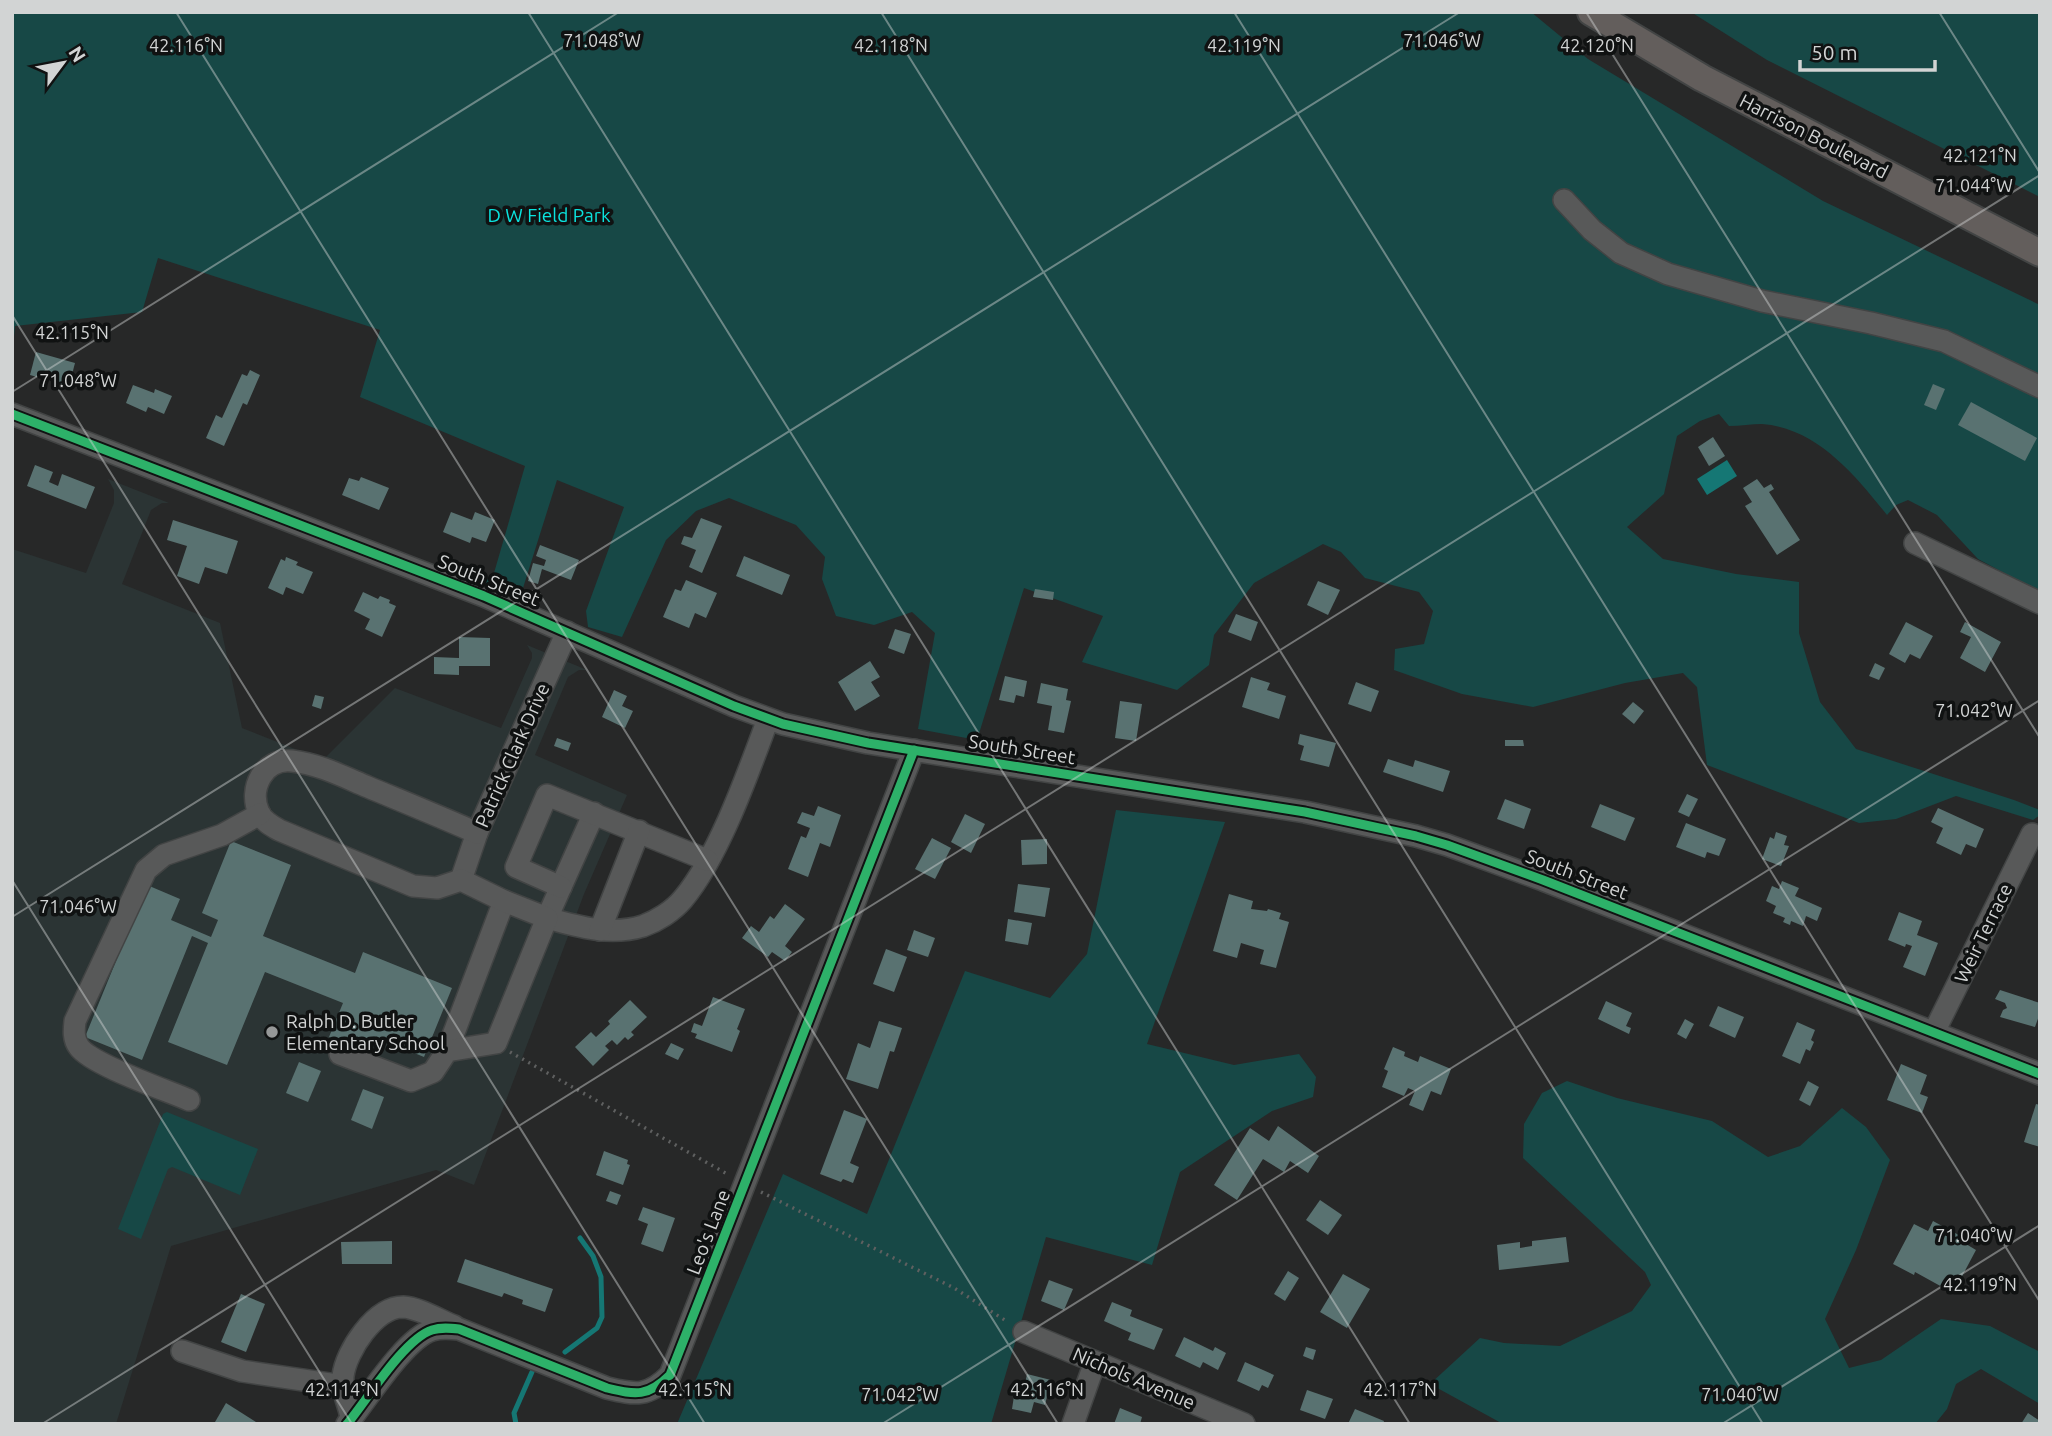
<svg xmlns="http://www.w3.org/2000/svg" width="2052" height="1436" font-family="Ubuntu,sans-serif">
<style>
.built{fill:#2b3434}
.green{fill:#174846}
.water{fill:#157774}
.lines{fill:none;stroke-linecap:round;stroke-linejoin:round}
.stream{stroke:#157774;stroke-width:5}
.building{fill:#597271}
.minor-casing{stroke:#424444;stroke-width:24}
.major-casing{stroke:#424444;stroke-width:30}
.path{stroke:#5f6060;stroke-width:3.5;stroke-dasharray:2 5;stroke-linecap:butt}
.minor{stroke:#585959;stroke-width:21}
.major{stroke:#635e5c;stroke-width:26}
.cycleway-casing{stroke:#101212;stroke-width:13}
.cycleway{stroke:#2db169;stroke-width:9}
.ticks{fill:none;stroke:#d2d4d4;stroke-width:2;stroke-opacity:0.45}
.poi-dot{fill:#969898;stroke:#101212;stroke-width:2.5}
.labels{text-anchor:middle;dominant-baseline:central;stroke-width:7;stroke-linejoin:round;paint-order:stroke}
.street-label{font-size:19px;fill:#d2d4d4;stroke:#101212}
.park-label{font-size:19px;fill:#0be2dd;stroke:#101212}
.poi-label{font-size:19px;fill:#d2d4d4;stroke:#101212;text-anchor:start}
.ticks-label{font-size:18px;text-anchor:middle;fill:#d2d4d4;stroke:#101212;stroke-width:7;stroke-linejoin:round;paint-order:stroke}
</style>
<rect width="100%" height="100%" fill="#272828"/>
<!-- built -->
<path class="built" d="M108 479 169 503H162L151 510 122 584 220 623 242 728 323 760 395 688 501 728 532 658V653L527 645 587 670H579L568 677 535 755 627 795 584 894 474 1185 436 1170 171 1246 116 1424H12V549L86 573 114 503V490Z"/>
<!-- green -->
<g class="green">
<path d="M12 12H1531L1588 59 1823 201 2040 305V592L1978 559 1937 515 1908 500 1896 505 1887 515C1855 475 1817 428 1762 424 1752 424 1740 426 1729 426L1719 414 1700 421 1677 436 1664 494 1627 527 1663 559 1736 574 1799 582V633L1820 702 1856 749 2014 800 2040 810V815L2033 820 1956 796 1896 819 1859 823 1707 765 1697 687 1683 673 1625 683 1533 707 1462 694 1394 670 1395 649 1424 644 1433 611 1419 592 1365 578 1341 552 1323 544 1254 583 1214 635 1209 665 1177 690 1082 662 1103 616 1024 588 977 740 918 729 935 633 912 612 874 625 836 616 822 579 825 557 796 525 729 498 696 511 666 540 622 637 588 627 586 611 624 507 557 480 523 588 524 597 528 602 480 581 489 579 494 573 525 466 360 397 380 330 158 258 142 312 15 326 12 359Z"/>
<path d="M1691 12H2040V197L1767 60Z"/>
<path d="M1116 810 1225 822 1147 1044 1234 1065 1299 1054 1316 1077 1313 1097 1272 1111 1180 1172 1152 1265 1046 1237 991 1424H677L783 1174 867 1214 965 971 1050 998 1087 954Z"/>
<path d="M1567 1081 1617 1098 1712 1121 1768 1157 1800 1146 1842 1108 1866 1127 1890 1160 1856 1250 1825 1319 1849 1368 1881 1360 1941 1319 1990 1326 2040 1352V1404L1981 1369 1956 1384 1947 1409 1935 1424H1503L1430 1384 1480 1338 1504 1343 1560 1346 1632 1311 1651 1285 1645 1272 1523 1158 1524 1124 1542 1093Z"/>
<path d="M167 1112 258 1149 240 1195 172 1167 168 1169 141 1239 118 1229 163 1114Z"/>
</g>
<!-- water -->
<path class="water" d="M1727 460 1737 476 1707 495 1697 479Z"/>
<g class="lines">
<!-- stream -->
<g class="stream">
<path d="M565 1352 597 1328 602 1317 601 1277 593 1256 580 1238"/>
<path d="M516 1424 514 1413 532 1372"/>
</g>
</g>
<!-- building -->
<g class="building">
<path d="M36 352 75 363 69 386 30 375Z"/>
<path d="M250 370 260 375 247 405 243 403 224 446 206 438 216 415 222 418 242 374 247 376Z"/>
<path d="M1933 384 1945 389 1936 410 1924 405Z"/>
<path d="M133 385 154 393 155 389 172 396 164 414 148 407 146 412 126 403Z"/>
<path d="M1971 402 2037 438 2025 461 1958 425Z"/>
<path d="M1713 437 1725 456 1709 466 1698 447Z"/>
<path d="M35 465 53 472 49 482 58 486 62 474 95 487 86 509 27 486Z"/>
<path d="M361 477 389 488 379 510 342 495 349 478 359 481Z"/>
<path d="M1757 479 1764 488 1771 484 1774 489 1769 492 1800 540 1777 555 1745 506 1752 502 1743 488Z"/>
<path d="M451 512 472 520 475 512 495 520 486 542 472 537 470 543 443 532Z"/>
<path d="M701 518 722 526 702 573 689 567 696 550 681 544 684 536 692 538Z"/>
<path d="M173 520 238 541 227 574 205 567 199 584 177 576 187 546 167 540Z"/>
<path d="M540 545 579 560 571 580 542 569 538 584 528 581 533 563 544 566 546 560 536 556Z"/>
<path d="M744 556 790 575 782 595 736 576Z"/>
<path d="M286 557 298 562 296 565 313 572 303 594 286 587 283 595 268 588 281 559 285 561Z"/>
<path d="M686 580 717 593 706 618 695 613 689 628 663 617 675 589 681 591Z"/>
<path d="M1318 581 1340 590 1328 615 1307 605Z"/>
<path d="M1035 589 1054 592 1053 600 1033 597Z"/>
<path d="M363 592 378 599 380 596 390 600 389 603 396 606 382 637 365 629 370 619 354 611Z"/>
<path d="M1236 614 1258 622 1251 641 1228 632Z"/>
<path d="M1906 622 1933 636 1920 659 1910 654 1905 663 1889 654Z"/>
<path d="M1965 622 2001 642 1985 672 1960 658 1971 637 1960 632Z"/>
<path d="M895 629 911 634 904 654 888 648Z"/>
<path d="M459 637 490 638V666H459V675L434 674V657L459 658Z"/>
<path d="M870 661 880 677 871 682 880 696 855 711 838 682Z"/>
<path d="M1875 663 1885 668 1879 680 1869 676Z"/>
<path d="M1005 676 1027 681 1024 697 1016 695 1014 703 999 700Z"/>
<path d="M1251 677 1270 683 1267 690 1286 696 1279 719 1242 707Z"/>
<path d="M1356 682 1379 691 1371 712 1348 704Z"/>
<path d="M1041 683 1068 689 1066 700 1071 701 1064 733 1048 730 1052 706 1037 703Z"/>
<path d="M614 690 627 696 622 706 633 711 625 728 602 717Z"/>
<path d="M315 695 324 697 321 709 312 706Z"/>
<path d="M1120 701 1142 704 1136 741 1115 738Z"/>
<path d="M1633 702 1644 711 1634 724 1622 714Z"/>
<path d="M1300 734 1336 743 1329 767 1300 760 1304 746 1298 744Z"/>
<path d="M557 738 571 743 568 751 554 746Z"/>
<path d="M1505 740H1523L1524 746H1505Z"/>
<path d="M1388 759 1413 767 1415 760 1450 771 1443 792 1383 772Z"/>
<path d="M1687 794 1698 799 1689 817 1678 812Z"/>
<path d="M1505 799 1531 809 1524 829 1497 819Z"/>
<path d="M1600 804 1635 818 1625 841 1591 827Z"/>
<path d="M818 806 841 815 830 847 820 843 808 877 788 869 801 836 806 838 810 828 797 823 802 812 814 816Z"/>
<path d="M1938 808 1984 829 1976 848 1966 844 1961 855 1936 843 1943 828 1931 822Z"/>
<path d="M965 814 985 824 971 853 951 842Z"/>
<path d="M1686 823 1726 839 1719 856 1707 852 1705 858 1676 847Z"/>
<path d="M1776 832 1787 836 1784 845 1789 846 1781 866 1762 859 1770 837 1774 839Z"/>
<path d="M932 838 951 848 935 879 915 869Z"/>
<path d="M1047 839V864L1022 865 1021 840Z"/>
<path d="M231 841 291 865 263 936 355 973 363 952 452 988 424 1057 375 1037 369 1053 329 1037 343 1003 265 972 227 1065 168 1042 208 943 192 936 142 1060 85 1037 147 885 180 899 171 920 211 937 218 920 202 913Z"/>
<path d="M1782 881 1799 888 1795 896 1822 908 1817 921 1806 916 1803 926 1791 921 1790 925 1783 922 1785 918 1773 913 1776 906 1766 901 1772 886 1779 889Z"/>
<path d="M1018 884 1050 888 1045 917 1014 912Z"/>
<path d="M1229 894 1253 901 1251 909 1267 911 1268 909 1281 913 1279 919 1289 922 1276 968 1260 964 1264 950 1241 943 1237 958 1213 951Z"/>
<path d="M785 904 805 919 785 946 792 952 785 961 772 952 768 957 742 938 751 926 759 932 770 916 774 919Z"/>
<path d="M1899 912 1922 921 1917 935 1938 943 1925 976 1903 967 1912 946 1906 944 1905 947 1888 940Z"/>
<path d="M1008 919 1032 923 1028 945 1005 941Z"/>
<path d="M914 930 935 938 928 957 907 950Z"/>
<path d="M886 949 907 957 894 992 873 984Z"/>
<path d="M2000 990 2040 1003V1013L2035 1027 2000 1017 2003 1010 2007 1008 2005 1003 1995 999Z"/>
<path d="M713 997 745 1009 737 1029 740 1031 732 1052 695 1038 697 1034 691 1032 694 1023 702 1026Z"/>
<path d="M630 1000 647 1017 631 1032 634 1035 628 1040 625 1037 617 1045 612 1040 605 1046 609 1050 593 1066 575 1047 591 1032 596 1037 610 1024 608 1021Z"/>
<path d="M1606 1001 1632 1013 1626 1026 1631 1028 1629 1034 1598 1019Z"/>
<path d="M1718 1006 1744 1017 1735 1038 1709 1026Z"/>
<path d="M1685 1019 1694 1024 1686 1039 1677 1034Z"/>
<path d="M879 1021 902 1028 894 1052 890 1051 878 1089 846 1079 858 1043 870 1048Z"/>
<path d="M1797 1022 1815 1030 1811 1040 1814 1042 1810 1051 1806 1049 1800 1064 1782 1056Z"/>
<path d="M671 1043 684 1049 678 1060 665 1054Z"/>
<path d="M1393 1047 1405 1052 1404 1056 1418 1062 1420 1056 1451 1069 1441 1095 1431 1091 1423 1111 1409 1105 1415 1091 1408 1088 1404 1096 1382 1087 1388 1071 1384 1069Z"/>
<path d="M299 1062 321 1071 308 1102 286 1093Z"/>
<path d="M1901 1064 1927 1075 1920 1094 1928 1097 1922 1113 1887 1100Z"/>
<path d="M1808 1081 1819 1087 1810 1106 1799 1100Z"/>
<path d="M363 1089 384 1097 372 1129 351 1120Z"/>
<path d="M2036 1104 2040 1105V1147L2024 1142Z"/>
<path d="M844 1110 867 1119 850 1163 859 1167 853 1183 843 1179 841 1182 820 1174Z"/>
<path d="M1278 1126 1319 1156 1308 1173 1290 1161 1284 1172 1263 1159 1237 1200 1214 1185 1250 1128 1269 1141Z"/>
<path d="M604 1151 628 1160 627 1164 630 1165 623 1185 596 1175Z"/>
<path d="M610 1191 621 1195 617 1205 606 1201Z"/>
<path d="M1320 1200 1342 1215 1328 1235 1306 1220Z"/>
<path d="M643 1207 675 1218 663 1252 641 1244 648 1224 638 1220Z"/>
<path d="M1933 1221 1968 1240 1966 1244 1976 1250 1959 1282 1949 1277 1944 1288 1915 1272 1914 1275 1893 1264 1914 1224 1928 1231Z"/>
<path d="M1566 1237 1569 1262 1499 1270 1497 1245 1520 1242V1248L1532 1246V1241Z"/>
<path d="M392 1241V1264H342L341 1242Z"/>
<path d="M465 1259 553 1289 545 1312 522 1304 523 1300 504 1293 502 1297 457 1282Z"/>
<path d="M1288 1271 1299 1278 1285 1301 1274 1294Z"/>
<path d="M1343 1274 1370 1289 1347 1328 1320 1312Z"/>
<path d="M1049 1280 1073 1289 1064 1310 1041 1301Z"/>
<path d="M241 1294 265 1304 246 1352 221 1342Z"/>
<path d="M1112 1302 1132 1310 1130 1316 1163 1329 1154 1350 1128 1340 1131 1333 1104 1321Z"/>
<path d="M1184 1337 1213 1351 1215 1347 1226 1353 1218 1370 1203 1362 1200 1368 1175 1356Z"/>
<path d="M1306 1347 1316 1350 1313 1360 1303 1356Z"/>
<path d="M1245 1362 1274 1375 1268 1388 1262 1385 1259 1391 1237 1381Z"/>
<path d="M1027 1374 1051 1380 1045 1405 1034 1402 1031 1413 1012 1409 1014 1396 1022 1398Z"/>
<path d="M1307 1390 1333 1399 1325 1419 1300 1410Z"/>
<path d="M226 1403 259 1424H218L215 1422Z"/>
<path d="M1120 1408 1142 1417 1140 1424H1114Z"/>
<path d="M1355 1409 1384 1421 1383 1424H1348Z"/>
<path d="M2028 1413 2040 1421V1424H2021Z"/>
</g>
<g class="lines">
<defs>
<g id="minor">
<path d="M1564 200 1592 230 1621 253 1668 274 1762 301 1871 323 1944 341 2040 387"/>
<path d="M12 414 484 596 734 706 783 724 868 743 1305 812 1416 836 1447 845 1543 880 2040 1074"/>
<path d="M1915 543 2040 603"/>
<path d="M594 813 547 918C579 927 611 936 643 926 657 921 673 911 683 899 719 856 748 773 768 719"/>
<path d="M461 880 477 833 567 632"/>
<path d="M561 887 516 867 547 795 707 860"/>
<path d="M600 930 639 831"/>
<path d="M1934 1032 2032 834"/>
<path d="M447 1051 504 901"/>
<path d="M340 1054 411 1081 433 1072 447 1051 496 1043 547 918 504 901 461 880 437 888 413 886 279 830C272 826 263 821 259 813 248 788 264 758 292 761 319 764 344 777 368 787 404 802 441 817 477 833"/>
<path d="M189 1100C166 1090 92 1065 79 1047 73 1039 74 1030 75 1021L146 870 164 855 222 835 260 814"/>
<path d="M1024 1332 1244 1424"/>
<path d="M182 1351 242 1371 344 1386"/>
<path d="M347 1424C367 1400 404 1339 432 1330 441 1327 450 1328 459 1329L607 1388C636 1395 648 1397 670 1375L914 750"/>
<path d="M352 1424C351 1407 341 1394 343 1376 346 1351 375 1307 403 1307 420 1308 439 1320 454 1326"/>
<path d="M1073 1424 1095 1362"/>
</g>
<path id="major" d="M1591 12 1702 78 2040 253"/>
</defs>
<!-- minor casing -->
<use href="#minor" class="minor-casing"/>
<!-- major casing -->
<use href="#major" class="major-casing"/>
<!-- path -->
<g class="path">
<path d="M510 1052 729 1175"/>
<path d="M761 1192 954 1288 1008 1322"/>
</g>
<!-- minor -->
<use href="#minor" class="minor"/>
<!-- major -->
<use href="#major" class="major"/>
<defs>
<g id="cycleway">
<path d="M12 414 484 596 734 706 783 724 868 743 1305 812 1416 836 1447 845 1543 880 2040 1074"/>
<path d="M347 1424C367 1400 404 1339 432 1330 441 1327 450 1328 459 1329L607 1388C636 1395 648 1397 670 1375L914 750"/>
</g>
</defs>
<!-- cycleway casing -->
<use href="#cycleway" class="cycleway-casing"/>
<!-- cycleway -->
<use href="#cycleway" class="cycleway"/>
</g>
<!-- ticks -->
<path class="ticks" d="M176 12 1058 1424M528 12 1410 1424M881 12 1763 1424M1234 12 2040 1302M1586 12 2040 738M1939 12 2040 173M12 315 705 1424M12 392 619 12M12 880 352 1424M12 917 1460 12M42 1424 2040 175M882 1424 2040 700M1722 1424 2040 1225"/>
<!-- markers -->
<circle class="poi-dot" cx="272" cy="1032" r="7"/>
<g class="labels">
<!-- street labels -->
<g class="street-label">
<text transform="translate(1814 136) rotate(27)">Harrison Boulevard</text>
<text transform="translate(489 580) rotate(22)">South Street</text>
<text transform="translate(1022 749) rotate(9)">South Street</text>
<text transform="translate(512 755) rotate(-66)">Patrick Clark Drive</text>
<text transform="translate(1577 874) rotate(21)">South Street</text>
<text transform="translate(1983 933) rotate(-64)">Weir Terrace</text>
<text transform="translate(708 1232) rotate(-69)">Leo's Lane</text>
<text transform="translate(1134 1378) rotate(23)">Nichols Avenue</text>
</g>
<!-- park labels -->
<g class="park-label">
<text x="549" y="215">D W Field Park</text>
</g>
<!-- poi labels -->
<g class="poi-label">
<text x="286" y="1021">Ralph D. Butler<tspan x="286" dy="22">Elementary School</tspan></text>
</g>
</g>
<g class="ticks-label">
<text x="602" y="47">71.048°W</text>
<text x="1442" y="47">71.046°W</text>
<text x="186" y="52">42.116°N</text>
<text x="891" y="52">42.118°N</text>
<text x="1244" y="52">42.119°N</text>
<text x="1597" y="52">42.120°N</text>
<text x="1980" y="162">42.121°N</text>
<text x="1974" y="192">71.044°W</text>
<text x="72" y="339">42.115°N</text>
<text x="78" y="387">71.048°W</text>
<text x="1974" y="717">71.042°W</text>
<text x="78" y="913">71.046°W</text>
<text x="1974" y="1242">71.040°W</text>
<text x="1980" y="1291">42.119°N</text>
<text x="342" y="1396">42.114°N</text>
<text x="695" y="1396">42.115°N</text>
<text x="1047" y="1396">42.116°N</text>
<text x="1400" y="1396">42.117°N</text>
<text x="900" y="1401">71.042°W</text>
<text x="1740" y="1401">71.040°W</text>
</g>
<!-- border -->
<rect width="2052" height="1436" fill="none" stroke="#d2d4d4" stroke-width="28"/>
<!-- north arrow -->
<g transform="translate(63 63) rotate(58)" stroke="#101212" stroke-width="5" paint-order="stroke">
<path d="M0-5L12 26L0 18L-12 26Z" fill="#d2d4d4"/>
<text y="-10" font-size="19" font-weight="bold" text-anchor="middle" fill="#d2d4d4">N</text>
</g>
<!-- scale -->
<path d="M1800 60v10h135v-10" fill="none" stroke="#d2d4d4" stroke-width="3.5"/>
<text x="1811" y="60" font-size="21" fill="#d2d4d4" stroke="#101212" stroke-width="5" paint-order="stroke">50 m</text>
</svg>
